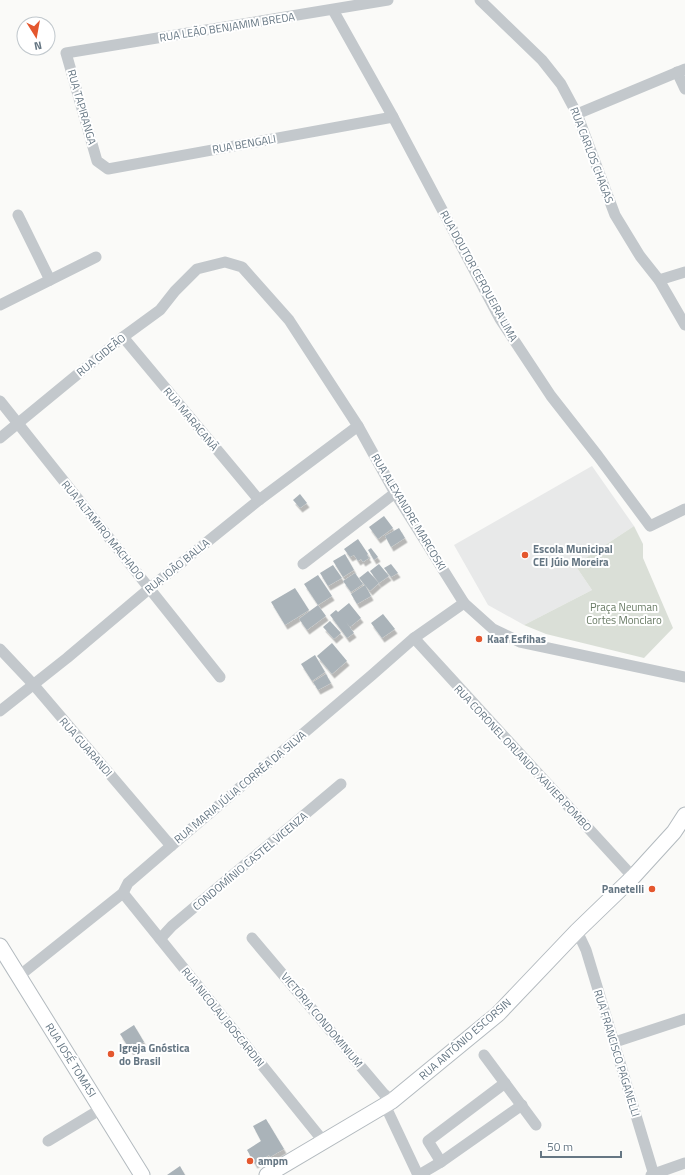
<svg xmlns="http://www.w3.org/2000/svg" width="685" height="1175" font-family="'Titillium Web',sans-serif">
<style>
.built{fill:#e8e9e9}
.green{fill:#dadfd7}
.building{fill:#aab3b9;filter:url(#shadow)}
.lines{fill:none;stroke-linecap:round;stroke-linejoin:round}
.secondary-casing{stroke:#b3babf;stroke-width:17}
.street{stroke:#c3c8cc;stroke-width:11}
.secondary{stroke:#fff;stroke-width:15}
.poi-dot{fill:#e4572e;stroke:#fff;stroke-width:1.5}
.labels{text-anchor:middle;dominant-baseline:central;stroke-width:4;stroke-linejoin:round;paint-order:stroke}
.street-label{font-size:11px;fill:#657683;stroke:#fff}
.poi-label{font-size:11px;font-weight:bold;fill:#657683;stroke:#fff;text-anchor:start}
.park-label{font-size:11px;fill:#687a64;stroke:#fff}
</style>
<defs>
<filter id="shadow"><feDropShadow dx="2.5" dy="4.5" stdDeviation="0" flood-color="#0004"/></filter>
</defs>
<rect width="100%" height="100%" fill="#fafaf8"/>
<!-- built -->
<path class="built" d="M592 466 634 526 575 565 592 590 524 625 488 605 454 545Z"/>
<!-- green -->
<path class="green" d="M634 526 643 544V558L673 628 644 658 546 634 524 625 592 590 575 565Z"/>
<!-- building -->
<g class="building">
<path d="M300 494 307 503 300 508 293 500Z"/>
<path d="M384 516 393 528 378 539 369 527Z"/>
<path d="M399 528 405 538 391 547 385 536Z"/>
<path d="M358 539 368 554 367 555 369 558 363 562 361 559 358 561 354 555 350 557 344 549Z"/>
<path d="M371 548 378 557 374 560 368 550Z"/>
<path d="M345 554 354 570 343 577 333 561Z"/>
<path d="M379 564 389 576 379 583 370 571Z"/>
<path d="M391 564 398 573 391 577 384 568Z"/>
<path d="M333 565 342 578 328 586 320 573Z"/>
<path d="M368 571 379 583 370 591 359 578Z"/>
<path d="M355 573 363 584 351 592 343 581Z"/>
<path d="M318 575 332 596 318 605 304 584Z"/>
<path d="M365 585 371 596 357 604 351 594Z"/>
<path d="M295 588 309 610 285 625 271 602Z"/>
<path d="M349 603 361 618 350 627 346 622 354 633 347 638 330 615 336 610 338 612Z"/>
<path d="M318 605 326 616 307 630 299 619Z"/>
<path d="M383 614 395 629 382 638 371 623Z"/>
<path d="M330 621 341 633 334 639 323 627Z"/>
<path d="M332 643 347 661 332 674 317 656Z"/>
<path d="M315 655 325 672 312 681 301 664Z"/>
<path d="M326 674 331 683 318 690 313 682Z"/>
<path d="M134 1025 144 1042 131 1051 120 1034Z"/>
<path d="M266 1119 284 1149 270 1157 269 1155 255 1164 247 1150 261 1141 253 1126Z"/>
<path d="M180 1166 185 1175H167Z"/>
</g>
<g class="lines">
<defs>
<g id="secondary">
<path d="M0 946 142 1175"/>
<path d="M267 1175 392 1101 498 1014 577 931 633 877 674 832 685 815"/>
</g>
</defs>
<!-- secondary casing -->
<use href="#secondary" class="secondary-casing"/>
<!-- street -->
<g class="street">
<path d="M388 0 66 53 97 161 108 169 393 117"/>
<path d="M480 0 542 60 561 84 577 114 615 215 640 256 659 280 685 325"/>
<path d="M333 10 393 117 500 319 551 396 598 456 650 526 685 509"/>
<path d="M677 72 685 89"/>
<path d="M577 114 685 69"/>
<path d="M18 215 50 280"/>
<path d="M659 280 685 272"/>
<path d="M0 305 96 257"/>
<path d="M123 337 259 500"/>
<path d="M0 401 220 677"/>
<path d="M0 438 123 337 160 310 175 291 197 269 225 262 242 267 289 320 358 426 395 493 464 603 493 629 520 642 685 677"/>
<path d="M303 564 395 493"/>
<path d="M414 638 633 877"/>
<path d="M0 649 33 684 171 846"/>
<path d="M0 711 67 658 150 588 259 500 358 426"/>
<path d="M123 893 324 1142"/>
<path d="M577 931 586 950 654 1175"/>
<path d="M252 938 384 1094 392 1101"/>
<path d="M160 939 172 926 341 784"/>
<path d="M19 976 123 893 128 883 171 846 372 675 414 638 464 603"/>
<path d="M615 1042 685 1019"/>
<path d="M484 1055 536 1125"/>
<path d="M385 1105 418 1175"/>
<path d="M48 1141 101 1109"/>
<path d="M441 1162 428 1141 505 1083"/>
<path d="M419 1175 441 1162 522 1105"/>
<path d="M651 1175 685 1163"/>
</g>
<!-- secondary -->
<use href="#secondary" class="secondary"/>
</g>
<!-- markers -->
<g class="poi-dot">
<circle cx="525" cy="555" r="4"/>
<circle cx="479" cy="639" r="4"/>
<circle cx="652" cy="889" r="4"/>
<circle cx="111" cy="1054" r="4"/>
<circle cx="250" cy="1161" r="4"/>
</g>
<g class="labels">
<!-- street labels -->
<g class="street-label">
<text transform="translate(227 27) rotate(-9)">RUA LEÃO BENJAMIM BREDA</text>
<text transform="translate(82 107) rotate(74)">RUA TAPIRANGA</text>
<text transform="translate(244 144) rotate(-10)">RUA BENGALI</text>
<text transform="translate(592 155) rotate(69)">RUA CARLOS CHAGAS</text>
<text transform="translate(479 276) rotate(61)">RUA DOUTOR CERQUEIRA LIMA</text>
<text transform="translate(101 355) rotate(-39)">RUA GIDEÃO</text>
<text transform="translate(191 419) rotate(50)">RUA MARACANÃ</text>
<text transform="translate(409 512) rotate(59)">RUA ALEXANDRE MARCOSKI</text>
<text transform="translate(103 530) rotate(51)">RUA ALTAMIRO MACHADO</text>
<text transform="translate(177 566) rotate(-39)">RUA JOÃO BALLA</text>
<text transform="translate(86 747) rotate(49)">RUA GUARANDI</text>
<text transform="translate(523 758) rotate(47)">RUA CORONEL ORLANDO XAVIER POMBO</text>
<text transform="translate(240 787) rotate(-40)">RUA MARIA JÚLIA CORRÊA DA SILVA</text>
<text transform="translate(250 861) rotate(-40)">CONDOMÍNIO CASTEL VICENZA</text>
<text transform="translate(223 1017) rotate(51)">RUA NICOLAU BOSCARDIN</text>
<text transform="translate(322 1020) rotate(50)">VICTÓRIA CONDOMINIUM</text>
<text transform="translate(465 1039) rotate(-41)">RUA ANTÔNIO ESCORSIN</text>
<text transform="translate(617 1053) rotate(73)">RUA FRANCISCO PAGANELLI</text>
<text transform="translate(71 1060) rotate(58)">RUA JOSÉ TOMASI</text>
</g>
<!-- poi labels -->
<g class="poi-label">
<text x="533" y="549">Escola Municipal<tspan x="533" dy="13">CEI Júio Moreira</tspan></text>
<text x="487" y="639">Kaaf Esfihas</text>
<text x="644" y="889" text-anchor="end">Panetelli</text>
<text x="119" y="1048">Igreja Gnóstica<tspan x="119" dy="13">do Brasil</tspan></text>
<text x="258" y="1161">ampm</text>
</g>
<!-- park labels -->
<g class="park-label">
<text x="624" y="607">Praça Neuman<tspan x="624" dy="13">Cortes Monclaro</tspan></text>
</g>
</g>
<!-- north arrow -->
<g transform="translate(36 36) rotate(169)"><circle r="19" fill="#ffffff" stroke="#c1c8cd"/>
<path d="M0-3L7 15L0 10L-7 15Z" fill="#e4572e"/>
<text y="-6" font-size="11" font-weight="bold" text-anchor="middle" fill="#657683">N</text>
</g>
<!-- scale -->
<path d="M541 1151v6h80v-6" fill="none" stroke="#657683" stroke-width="2"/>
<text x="547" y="1151" font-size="12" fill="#657683" stroke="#ffffff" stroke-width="3" paint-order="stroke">50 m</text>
</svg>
